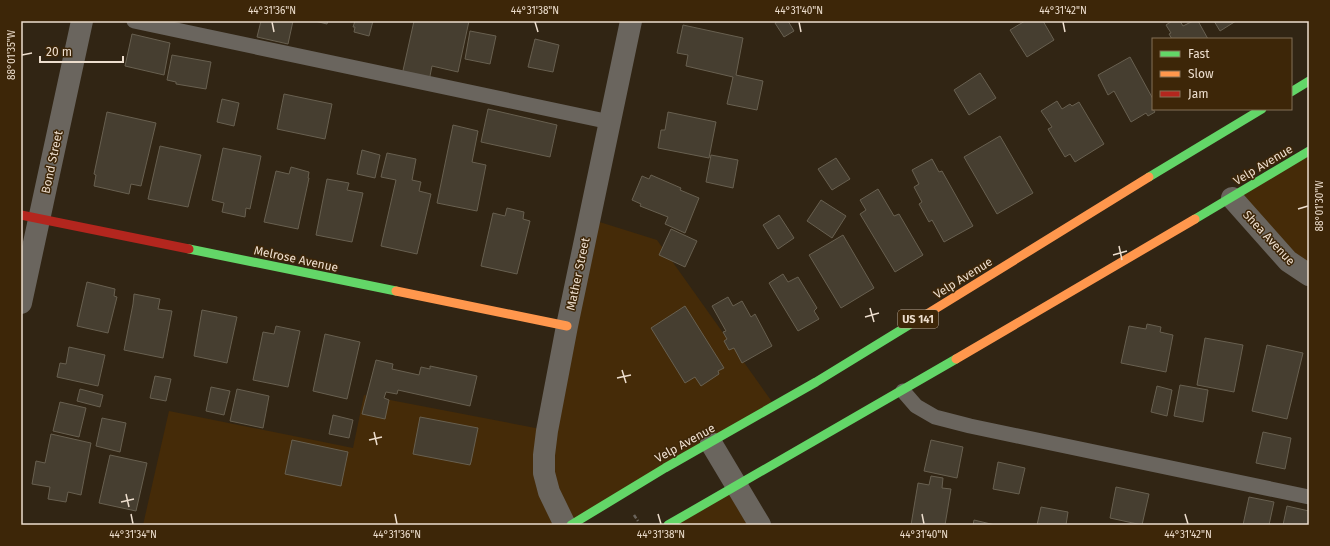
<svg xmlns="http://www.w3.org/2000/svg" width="1330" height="546" font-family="'Fira Sans',sans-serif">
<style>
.built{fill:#452b08}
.building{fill:#463e30;stroke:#686050}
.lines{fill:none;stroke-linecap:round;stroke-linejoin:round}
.path{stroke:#6a645c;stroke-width:2.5;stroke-dasharray:4 2;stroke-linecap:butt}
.lane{stroke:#6a655e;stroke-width:15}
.street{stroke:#6a655e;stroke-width:22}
.fast{stroke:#63d668;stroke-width:9}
.slow{stroke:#ff974d;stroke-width:9}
.jam{stroke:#b3261e;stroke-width:9}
.ticks{fill:none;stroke:#eddece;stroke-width:1.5}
.labels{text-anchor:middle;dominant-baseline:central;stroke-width:3;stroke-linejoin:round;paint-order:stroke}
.shield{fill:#3d2608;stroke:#b8a793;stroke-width:1}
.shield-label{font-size:11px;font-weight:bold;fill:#eddece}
.street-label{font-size:12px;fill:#eddece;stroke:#3d2608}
.neatline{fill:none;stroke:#eddece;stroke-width:1.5}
.ticks-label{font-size:10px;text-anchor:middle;fill:#eddece}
</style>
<rect width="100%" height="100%" fill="#312514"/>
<!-- built -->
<g class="built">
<path d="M1309 151V275L1232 198Z"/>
<path d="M590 219 657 240 775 406 571 525H143L169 411 353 448 364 395 546 430Z"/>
<path d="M737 486 760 525H668Z"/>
</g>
<!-- building -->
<g class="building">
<path d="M261 21H293L288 44 257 37Z"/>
<path d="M315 21H328L327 24Z"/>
<path d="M355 21H373L369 36 354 32 355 27H353Z"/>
<path d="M414 21H469L458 72 432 66 429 81 402 75Z"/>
<path d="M778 21H788L794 31 784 37 775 23Z"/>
<path d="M1025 21H1043L1054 40 1027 57 1010 30Z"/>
<path d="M1172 21H1180L1183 26 1193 21H1198L1208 39H1172L1169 34 1171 33 1166 25Z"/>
<path d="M1214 21H1236L1220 31Z"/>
<path d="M683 25 743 38 736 75 763 81 757 110 727 104 733 77 686 66 688 55 677 53Z"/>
<path d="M470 31 496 36 490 64 465 59Z"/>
<path d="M132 34 170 43 164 75 125 66Z"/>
<path d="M535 39 559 45 553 72 528 67Z"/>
<path d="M172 55 211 62 206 89 176 84V82L167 80Z"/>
<path d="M1130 57 1153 99V109L1155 112 1148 116 1146 113 1131 122 1114 91 1108 95 1098 75Z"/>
<path d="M980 73 996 98 969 115 954 90Z"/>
<path d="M284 94 332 104 325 139 277 129Z"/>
<path d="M222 99 239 103 234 126 217 122Z"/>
<path d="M1057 101 1062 109 1070 104 1072 106 1079 102 1104 144 1075 162 1070 154 1065 157 1048 129 1052 127 1041 111Z"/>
<path d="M488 109 557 125 550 157 481 142Z"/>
<path d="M107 112 156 123 141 186 131 184 129 194 94 186 96 175 94 174Z"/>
<path d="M668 112 716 122 709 158 658 148 661 130H665Z"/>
<path d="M453 125 478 131 472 162 486 165 477 211 437 203Z"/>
<path d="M1000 136 1033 193 997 214 964 157Z"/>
<path d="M160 146 201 155 188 207 148 199Z"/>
<path d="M223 148 261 156 250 209 246 208 245 217 222 212 224 203 212 200Z"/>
<path d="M362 150 380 155 375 178 357 174Z"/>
<path d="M387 153 416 159 412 180 421 182 419 191 431 194 417 254 381 246 396 180 381 177Z"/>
<path d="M711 155 738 160 733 188 706 182Z"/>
<path d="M836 158 850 179 832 190 818 169Z"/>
<path d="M932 159 939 172 942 171 973 226 944 242 932 220 929 222 919 204 922 202 914 187 919 184 912 170Z"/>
<path d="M291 167 309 172 308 178H309L298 229 264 222 276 171 289 174Z"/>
<path d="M651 175 681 188 680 190 699 198 685 233 665 224 668 217 640 206 641 204 632 200 642 176 649 179Z"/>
<path d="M327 179 349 183 347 190 363 193 352 242 316 235Z"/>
<path d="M878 189 894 216 899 214 923 255 895 272 860 214 866 210 860 200Z"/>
<path d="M821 200 846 216 832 238 807 221Z"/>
<path d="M507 208 524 212 523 219 530 221 517 274 481 266 493 213 505 216Z"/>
<path d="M779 215 794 238 778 249 763 225Z"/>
<path d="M671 229 697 241 685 267 659 255Z"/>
<path d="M843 235 874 288 841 308 809 255Z"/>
<path d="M783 274 788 282 798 277 817 308 814 311 819 319 798 331 769 283Z"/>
<path d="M87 282 115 289 114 296 117 297 108 333 77 326Z"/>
<path d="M134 294 160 299 158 309 172 311 163 358 124 350 133 304Z"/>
<path d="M728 297 733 306 742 301 751 317 755 314 772 346 742 363 734 348 729 350 724 341 727 339 723 332 726 331 712 306Z"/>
<path d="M685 306 724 368 718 371 719 374 701 386 695 377 685 383 651 328Z"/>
<path d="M202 310 237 317 227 363 194 356Z"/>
<path d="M1147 324 1161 327 1160 332 1173 335 1166 372 1121 363 1129 326 1146 329Z"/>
<path d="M276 326 300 331 288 387 253 380 263 332 274 334Z"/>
<path d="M325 334 360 342 347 399 313 391Z"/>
<path d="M1205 338 1243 345 1234 392 1197 385Z"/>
<path d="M1267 345 1303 353 1287 419 1252 411Z"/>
<path d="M69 347 105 355 98 386 57 377 60 363 66 364Z"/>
<path d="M376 360 393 364 392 369 419 375 421 367 430 369V366L477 376 470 406 398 390 397 394 386 392 384 398 389 400 385 419 362 414Z"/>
<path d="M155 376 171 379 166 401 150 398Z"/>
<path d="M1180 385 1208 390 1203 422 1174 416Z"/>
<path d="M1157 386 1172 390 1167 416 1151 412Z"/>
<path d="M211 387 230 391 224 415 206 411Z"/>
<path d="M80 389 103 395 100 407 77 401Z"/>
<path d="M237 389 269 396 263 428 230 421Z"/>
<path d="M60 402 86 408 79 437 53 431Z"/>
<path d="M333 415 353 420 349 438 329 434Z"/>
<path d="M420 417 478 428 471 462 470 465 413 454Z"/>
<path d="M102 418 126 423 120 452 96 446Z"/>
<path d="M1263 432 1291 438 1285 469 1256 463Z"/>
<path d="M51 434 91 443 81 495 68 492 66 502 48 499 50 487 32 484 36 461 45 463Z"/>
<path d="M292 440 348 452 341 486 285 474Z"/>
<path d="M931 440 963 447 957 478 924 471Z"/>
<path d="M110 455 147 463 136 511 99 503Z"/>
<path d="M998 462 1025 468 1019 494 993 489Z"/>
<path d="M931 476 943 478 942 488 951 489 945 525H911L918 483 929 485Z"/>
<path d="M1116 487 1149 494 1142 525 1110 518Z"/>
<path d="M1249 497 1274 502 1269 525H1243Z"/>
<path d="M1287 506 1309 511V525H1283Z"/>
<path d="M1041 507 1068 512 1066 525H1037Z"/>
<path d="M974 520 995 525H973Z"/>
</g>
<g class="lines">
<!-- path -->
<path class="path" d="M634 515 638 521"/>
<!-- lane -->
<g class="lane">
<path d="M134 21 610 122"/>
<path d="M903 391 916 406 935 417 970 426 1309 497"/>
</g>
<!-- street -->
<g class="street">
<path d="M1232 198 1288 261 1309 275"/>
<path d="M21 303 82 21"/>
<path d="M711 443 760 525"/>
<path d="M565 525 549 492 544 473V455L547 431 567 326 631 21"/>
</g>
<!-- fast -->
<g class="fast">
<path d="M1291 92 1309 81"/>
<path d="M1149 177 1262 109"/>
<path d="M1195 219 1309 151"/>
<path d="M189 249 396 291"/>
<path d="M571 525 665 468 816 382 927 314"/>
<path d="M668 525 956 359"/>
</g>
<!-- slow -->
<g class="slow">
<path d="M396 291 567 326"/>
<path d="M927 314 1149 177"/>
<path d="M956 359 1195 219"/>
</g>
<!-- jam -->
<path class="jam" d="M21 215 189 249"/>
</g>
<!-- ticks -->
<path class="ticks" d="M272 22 274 32M535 22 538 32M799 22 801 32M1063 22 1065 32M22 55 32 53M1298 209 1308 206M1119 246 1122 260M1113 255 1127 251M870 308 874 322M865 317 879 313M622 370 626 383M617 378 631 375M374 432 377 445M369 440 382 437M126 494 129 507M121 502 134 499M131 514 133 524M395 514 397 524M658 514 661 524M922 514 924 524M1185 514 1188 524"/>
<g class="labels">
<!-- shield labels -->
<rect class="shield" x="898" y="310" width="40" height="18" rx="3"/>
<g class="shield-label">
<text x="918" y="319">US 141</text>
</g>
<!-- street labels -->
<g class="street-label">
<text transform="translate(52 162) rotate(-78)">Bond Street</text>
<text transform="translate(1263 165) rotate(-31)">Velp Avenue</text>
<text transform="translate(1269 238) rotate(47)">Shea Avenue</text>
<text transform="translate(296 259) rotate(12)">Melrose Avenue</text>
<text transform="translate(578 274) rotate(-78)">Mather Street</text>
<text transform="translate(963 278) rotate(-32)">Velp Avenue</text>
<text transform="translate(685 443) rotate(-29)">Velp Avenue</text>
</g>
</g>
<!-- border -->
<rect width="1330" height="546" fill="none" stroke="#3d2608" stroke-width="44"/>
<!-- legend -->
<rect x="1152" y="38" width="140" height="72" fill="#3d2608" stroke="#837057"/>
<rect x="1160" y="51" width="20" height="6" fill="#63d668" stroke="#837057"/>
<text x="1188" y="58" font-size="12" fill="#eddece">Fast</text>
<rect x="1160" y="71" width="20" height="6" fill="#ff974d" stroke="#837057"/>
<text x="1188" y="78" font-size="12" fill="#eddece">Slow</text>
<rect x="1160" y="91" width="20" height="6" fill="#b3261e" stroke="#837057"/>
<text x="1188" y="98" font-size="12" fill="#eddece">Jam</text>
<!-- scale -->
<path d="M40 56v6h83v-6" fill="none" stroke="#eddece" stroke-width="2"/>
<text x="46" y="56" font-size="12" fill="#eddece" stroke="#3d2608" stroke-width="3" paint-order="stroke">20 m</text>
<rect x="22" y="22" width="1286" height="502" class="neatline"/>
<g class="ticks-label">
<text x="272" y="14">44°31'36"N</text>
<text x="535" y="14">44°31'38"N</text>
<text x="799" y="14">44°31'40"N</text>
<text x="1063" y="14">44°31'42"N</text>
<text transform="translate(11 55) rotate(-90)" y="4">88°01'35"W</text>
<text transform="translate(1319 206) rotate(-90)" y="4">88°01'30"W</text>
<text x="133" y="538">44°31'34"N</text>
<text x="397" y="538">44°31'36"N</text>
<text x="661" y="538">44°31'38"N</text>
<text x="924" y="538">44°31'40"N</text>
<text x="1188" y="538">44°31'42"N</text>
</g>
</svg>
